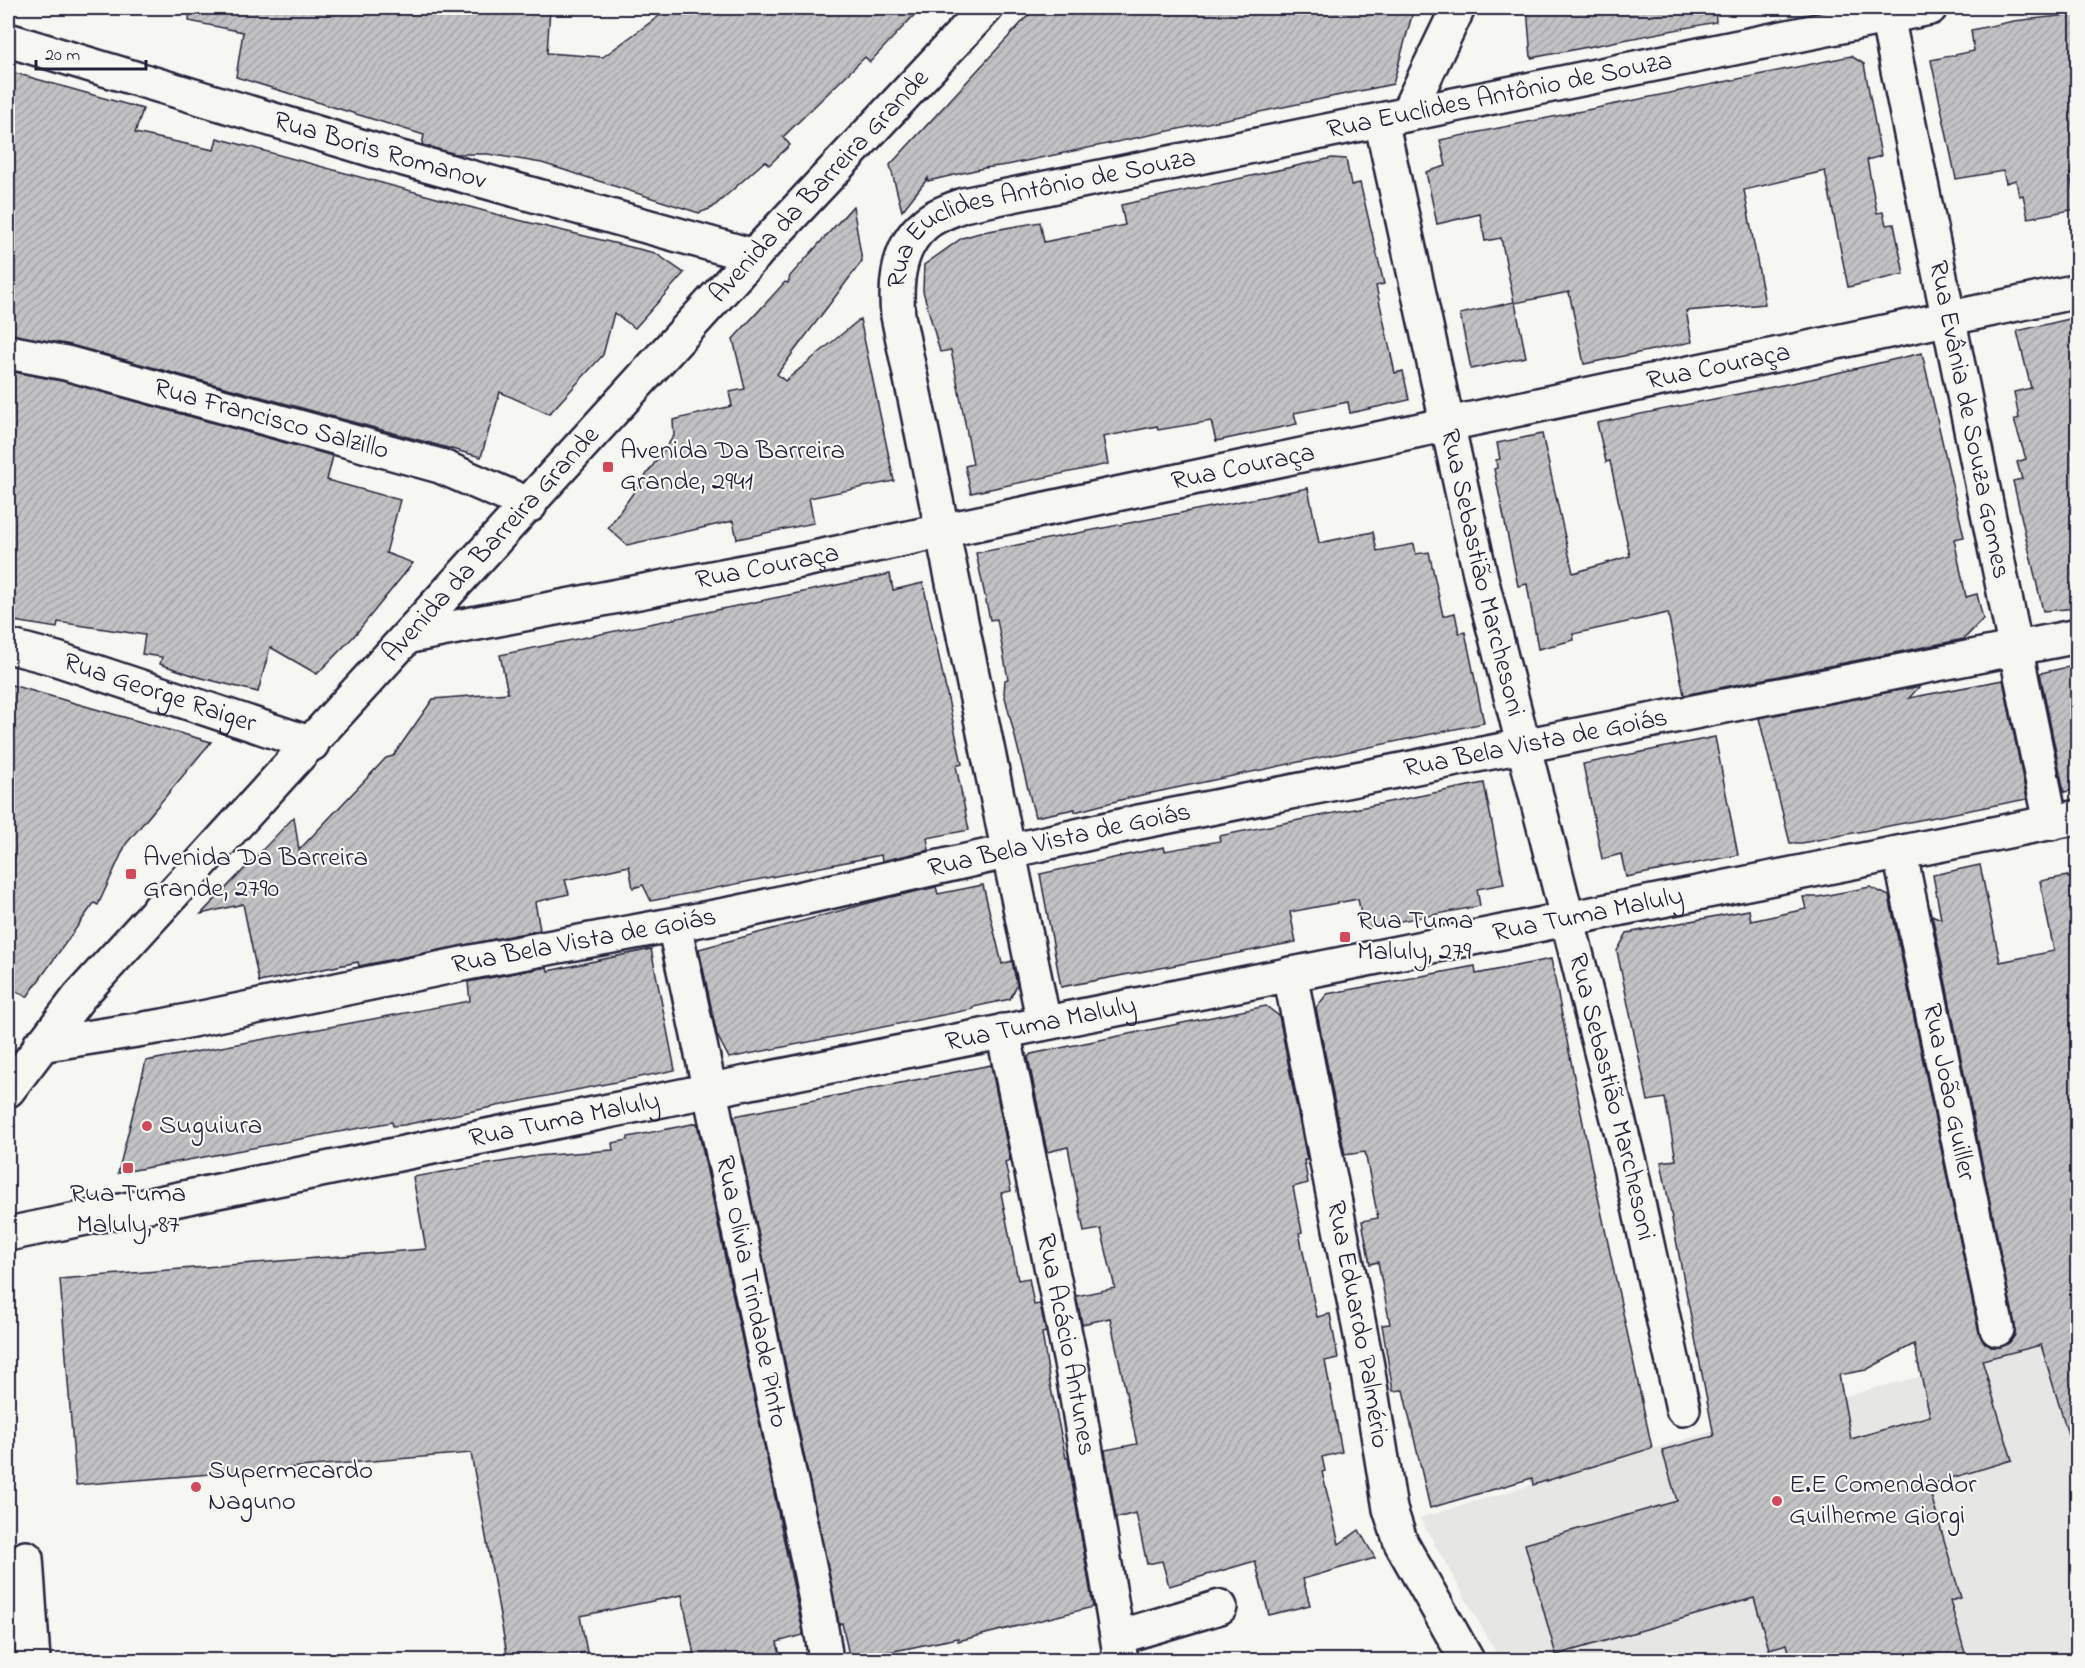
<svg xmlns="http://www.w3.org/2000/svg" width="2085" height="1668" font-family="'Indie Flower',sans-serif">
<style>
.built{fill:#e6e6e4}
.building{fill:url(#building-hatch);stroke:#22223b;stroke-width:1.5;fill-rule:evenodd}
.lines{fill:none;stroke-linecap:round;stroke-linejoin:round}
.minor-casing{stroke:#22223b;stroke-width:38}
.major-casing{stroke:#22223b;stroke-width:38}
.minor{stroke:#f6f6f2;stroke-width:33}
.major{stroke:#f6f6f2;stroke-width:33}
.poi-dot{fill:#d1495b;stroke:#f6f6f2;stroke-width:2}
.labels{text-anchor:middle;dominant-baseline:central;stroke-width:4.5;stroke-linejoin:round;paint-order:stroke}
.street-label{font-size:27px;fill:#22223b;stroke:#f6f6f2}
.poi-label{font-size:27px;fill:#22223b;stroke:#f6f6f2;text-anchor:start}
</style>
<defs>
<pattern id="building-hatch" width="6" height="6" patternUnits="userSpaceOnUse" patternTransform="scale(1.5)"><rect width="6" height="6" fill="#c2c2c4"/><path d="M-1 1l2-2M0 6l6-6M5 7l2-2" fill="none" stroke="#a6a6a9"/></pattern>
</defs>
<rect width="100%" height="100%" fill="#f6f6f2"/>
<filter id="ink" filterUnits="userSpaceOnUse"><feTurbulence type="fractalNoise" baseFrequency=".0167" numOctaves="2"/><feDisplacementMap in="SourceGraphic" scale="12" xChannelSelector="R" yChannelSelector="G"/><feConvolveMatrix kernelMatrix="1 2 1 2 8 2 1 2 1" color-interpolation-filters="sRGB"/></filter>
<g filter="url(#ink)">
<!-- built -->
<path class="built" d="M2077 1335V1660H1500L1420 1518 1713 1431Z"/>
<!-- building -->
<g class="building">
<path d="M190 8H550L547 53 603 57 670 8H921L870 62 865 57 783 137 790 145 769 165 765 161 712 208 699 213 542 163 488 154H456L422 145 424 135 236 77 243 32 189 21Z"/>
<path d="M1035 8H1251V12L1296 8H1414L1393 84 1007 165 984 168 928 181V178L902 211 890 165Z"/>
<path d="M1527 8H1715L1716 22 1531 58Z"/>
<path d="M2078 14V173L2070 174 2077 209 2028 218 2023 195 2019 196 2016 180 2006 183 2003 171 1956 179 1931 60 1974 51 1971 30 2014 21Z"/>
<path d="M1851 56 1864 64 1881 156 1867 160 1877 213 1883 212 1886 225 1894 224 1904 274 1848 287 1825 171 1744 190 1765 304 1686 311 1692 342 1584 364 1569 292 1515 303 1526 357 1471 369 1460 314 1514 302 1501 238 1485 241 1480 214 1437 224 1426 172 1446 166 1440 140Z"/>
<path d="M8 71 143 109 135 133 214 150 217 138 510 218 655 253 684 273 635 328 614 313 603 355 549 414 500 392 481 457 71 345 8 334Z"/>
<path d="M1332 158 1346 159 1351 185 1360 183 1384 284 1376 286 1395 373 1403 371 1409 400 1350 413 1348 402 1294 413 1297 424 1216 441 1211 421 1158 430 1157 426 1103 437 1108 464 971 493 965 466 973 464 951 350 940 352 923 291 924 265 962 238 983 232 1040 222 1044 242 1125 225 1121 205Z"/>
<path d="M853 206 862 261 777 374 785 381 860 319 894 481 809 498 814 523 737 539 733 521 627 545 608 528 674 436 673 420 732 406 729 392 745 389 733 339 785 282 788 283 790 276Z"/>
<path d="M2078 317V608L2043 611 2013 481 2022 479 2017 462 2026 459 2014 420 2019 418 2014 392 2031 388 2017 331Z"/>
<path d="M1922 353 1964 537 1954 539 1966 597 1977 594 1983 619 1964 639 1684 695 1668 613 1573 634 1574 640 1538 649 1527 584 1518 586 1494 469 1497 468 1496 460 1500 459 1497 443 1542 434 1573 573 1630 556 1610 461 1606 462 1597 423 1811 379Z"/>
<path d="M8 371 62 381 333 456 327 480 400 500 386 553 413 563 354 636 317 674 270 647 258 692 198 677 160 664 162 657 142 654 145 635 58 622 57 628 8 620Z"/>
<path d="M1308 488 1319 543 1373 532 1377 551 1414 544 1416 554 1429 552 1443 616 1455 613 1459 633 1465 632 1484 723 1128 798 1075 812V809L1035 817 1004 693 1005 680 1008 679 997 619 990 620 976 553Z"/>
<path d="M890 574 893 590 923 583 962 764 956 766 969 830 927 838 929 850 882 861 881 855 651 901 643 885 633 888 629 866 565 880 569 894 535 902 540 930 359 966 358 962 259 982 243 904 201 914 294 817 299 850 386 758 393 756 433 699 508 693 500 655Z"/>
<path d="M2078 665V789L2064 792 2040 673Z"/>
<path d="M2003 680 2027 799 1802 843H1790L1759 718 1920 686 1909 698Z"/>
<path d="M8 684 211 742 126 844 98 905 94 903 27 997 8 987Z"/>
<path d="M1715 737 1738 855 1626 877 1621 854 1602 859 1583 764Z"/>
<path d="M1484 783 1504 884 1477 889 1480 906 1364 928 1358 899 1290 912 1296 942 1061 987 1040 874 1164 847 1165 851 1220 841 1219 836Z"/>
<path d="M1980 865 2000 962 2054 951 2040 881 2068 876V878L2078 877V1440L2070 1441 2041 1345 1982 1360 2012 1460 1928 1485 1961 1598 1950 1601 1967 1660H1791L1787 1644 1769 1649 1754 1598 1556 1655 1525 1544 1677 1501 1662 1450 1714 1436 1661 1162 1676 1160 1665 1098 1648 1101 1617 951 1627 933 1749 910 1751 921 1806 909 1803 897H1818L1870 887 1889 896 1979 1333 1983 1341 1991 1347H2001L2009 1343 2015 1335V1325L1932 915 1941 919 1933 875ZM1914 1344 1930 1416 1851 1439 1839 1375 1866 1370Z"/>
<path d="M983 885 1002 964 1012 961 1017 985 1010 999 973 1007V1009L729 1058 717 1035 699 949 891 897 936 887 938 894Z"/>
<path d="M651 949 675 1070 404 1125 393 1126 392 1122 118 1173 146 1061 470 1001 468 982 547 967 548 971Z"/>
<path d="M1551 959 1591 1164 1652 1448 1533 1485 1532 1478 1430 1508 1403 1390 1393 1391 1382 1325 1390 1324 1378 1262 1370 1264 1362 1221 1378 1218 1365 1152 1345 1155 1316 1008 1327 994 1475 966 1476 974Z"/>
<path d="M1266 1006 1279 1016 1307 1160H1304L1308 1183 1293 1187 1302 1232 1299 1233 1317 1317 1330 1314 1338 1358 1325 1361 1342 1452 1322 1457 1325 1471 1322 1472 1339 1544 1359 1530 1375 1558 1303 1579 1310 1605 1269 1615 1255 1561 1169 1586 1162 1561 1147 1564 1136 1513 1116 1518 1105 1450 1137 1444 1110 1318 1082 1324 1076 1296 1115 1288 1101 1229 1084 1232 1068 1147 1047 1152 1028 1057 1031 1054Z"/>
<path d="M991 1065 1010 1160 1005 1162 1011 1191 1001 1193 1018 1280 1029 1278 1034 1305 1040 1304 1046 1332 1042 1333 1050 1384 1066 1458H1068L1093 1607 958 1641V1638L850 1660 842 1623 839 1624 734 1116Z"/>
<path d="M697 1123 803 1632V1635L777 1642 781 1660H695L682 1595 580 1616 587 1652 547 1660H508L471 1453 76 1485 60 1279 426 1249 413 1177 536 1156 613 1150 612 1143 628 1140V1137Z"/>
</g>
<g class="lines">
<defs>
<g id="minor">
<path id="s1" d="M1887 16 2051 823"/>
<path id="s2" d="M8 40 390 155 754 256"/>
<path d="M1407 114 1458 8"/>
<path id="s3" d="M1381 120 1481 578 1630 1166 1683 1409"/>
<path id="s4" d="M8 352 66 363 440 466 530 505"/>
<path id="s5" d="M410 636 790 563 2078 291"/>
<path id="s6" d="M8 646 57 659 312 744"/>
<path id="s7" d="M1900 854 1997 1329"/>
<path id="s8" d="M674 925C710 1087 743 1249 776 1412 793 1495 814 1577 826 1660"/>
<path id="s9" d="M1290 974 1367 1366 1390 1509 1401 1543 1467 1660"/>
<path id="s10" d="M1044 1023 898 316C895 284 898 246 925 224 935 215 951 210 963 205L1930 8"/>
<path id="s11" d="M1003 1031 1072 1368 1121 1660"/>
<path id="s12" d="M40 1045 163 1026 472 962 736 913 1134 823 2078 636"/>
<path id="s13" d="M8 1234 711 1090 2078 817"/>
<path d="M26 1558 33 1660"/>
<path d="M1118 1637 1220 1607"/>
</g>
<g id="major">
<path id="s14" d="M8 1090 79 997 760 249 986 8"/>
</g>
</defs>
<!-- minor casing -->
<use href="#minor" class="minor-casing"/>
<!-- major casing -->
<use href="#major" class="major-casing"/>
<!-- minor -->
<use href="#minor" class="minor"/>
<!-- major -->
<use href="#major" class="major"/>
</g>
</g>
<!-- markers -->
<g class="poi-dot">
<rect x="602" y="461" width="12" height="12" rx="3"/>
<rect x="125" y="868" width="12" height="12" rx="3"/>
<rect x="1339" y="931" width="12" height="12" rx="3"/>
<circle cx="147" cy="1126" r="6"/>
<rect x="122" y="1162" width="12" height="12" rx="3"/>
<circle cx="196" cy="1487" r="6"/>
<circle cx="1777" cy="1501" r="6"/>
</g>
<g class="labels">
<!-- street labels -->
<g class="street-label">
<text stroke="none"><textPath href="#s10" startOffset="1412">Rua Euclides Antônio de Souza</textPath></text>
<text stroke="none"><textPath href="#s2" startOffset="388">Rua Boris Romanov</textPath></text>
<text stroke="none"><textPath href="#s14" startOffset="1215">Avenida da Barreira Grande</textPath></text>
<text stroke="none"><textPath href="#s10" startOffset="926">Rua Euclides Antônio de Souza</textPath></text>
<text stroke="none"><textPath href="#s5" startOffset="1336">Rua Couraça</textPath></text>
<text stroke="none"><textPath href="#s4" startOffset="272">Rua Francisco Salzillo</textPath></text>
<text stroke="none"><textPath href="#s1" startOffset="412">Rua Evânia de Souza Gomes</textPath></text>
<text stroke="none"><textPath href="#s5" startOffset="850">Rua Couraça</textPath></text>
<text stroke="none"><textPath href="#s14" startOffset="729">Avenida da Barreira Grande</textPath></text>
<text stroke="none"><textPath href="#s5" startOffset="364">Rua Couraça</textPath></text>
<text stroke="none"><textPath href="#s3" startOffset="464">Rua Sebastião Marchesoni</textPath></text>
<text stroke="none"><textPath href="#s6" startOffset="159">Rua George Raiger</textPath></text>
<text stroke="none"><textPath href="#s12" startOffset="1526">Rua Bela Vista de Goiás</textPath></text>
<text stroke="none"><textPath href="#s12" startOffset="1040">Rua Bela Vista de Goiás</textPath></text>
<text stroke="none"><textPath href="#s13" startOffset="1612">Rua Tuma Maluly</textPath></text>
<text stroke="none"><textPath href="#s12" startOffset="554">Rua Bela Vista de Goiás</textPath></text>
<text stroke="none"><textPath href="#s13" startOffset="1054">Rua Tuma Maluly</textPath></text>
<text stroke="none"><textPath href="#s7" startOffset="243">Rua João Guiller</textPath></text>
<text stroke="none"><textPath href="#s3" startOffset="1004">Rua Sebastião Marchesoni</textPath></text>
<text stroke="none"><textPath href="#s13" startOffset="568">Rua Tuma Maluly</textPath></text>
<text stroke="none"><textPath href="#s8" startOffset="375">Rua Olivia Trindade Pinto</textPath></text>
<text stroke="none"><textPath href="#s9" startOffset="357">Rua Eduardo Palmério</textPath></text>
<text stroke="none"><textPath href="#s11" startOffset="320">Rua Acácio Antunes</textPath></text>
</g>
<!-- poi labels -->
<g class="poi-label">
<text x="620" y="451">Avenida Da Barreira<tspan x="620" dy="31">Grande, 2941</tspan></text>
<text x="143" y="858">Avenida Da Barreira<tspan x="143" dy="31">Grande, 2790</tspan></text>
<text x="1357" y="921">Rua Tuma<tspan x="1357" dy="31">Maluly, 279</tspan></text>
<text x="159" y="1126">Suguiura</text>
<text x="128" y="1194" text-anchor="middle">Rua Tuma<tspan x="128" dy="31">Maluly, 87</tspan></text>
<text x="208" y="1471">Supermecardo<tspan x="208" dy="31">Naguno</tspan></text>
<text x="1789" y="1485">E.E Comendador<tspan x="1789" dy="31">Guilherme Giorgi</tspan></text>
</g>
</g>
<!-- margin -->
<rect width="2085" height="1668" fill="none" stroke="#f6f6f2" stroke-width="30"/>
<rect x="15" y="15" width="2055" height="1638" fill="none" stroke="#22223b" stroke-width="2" filter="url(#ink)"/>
<!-- scale -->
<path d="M36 60v9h110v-9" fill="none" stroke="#22223b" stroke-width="3"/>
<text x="45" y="60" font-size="18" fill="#22223b" stroke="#f6f6f2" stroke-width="4.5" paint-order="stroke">20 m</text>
</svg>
